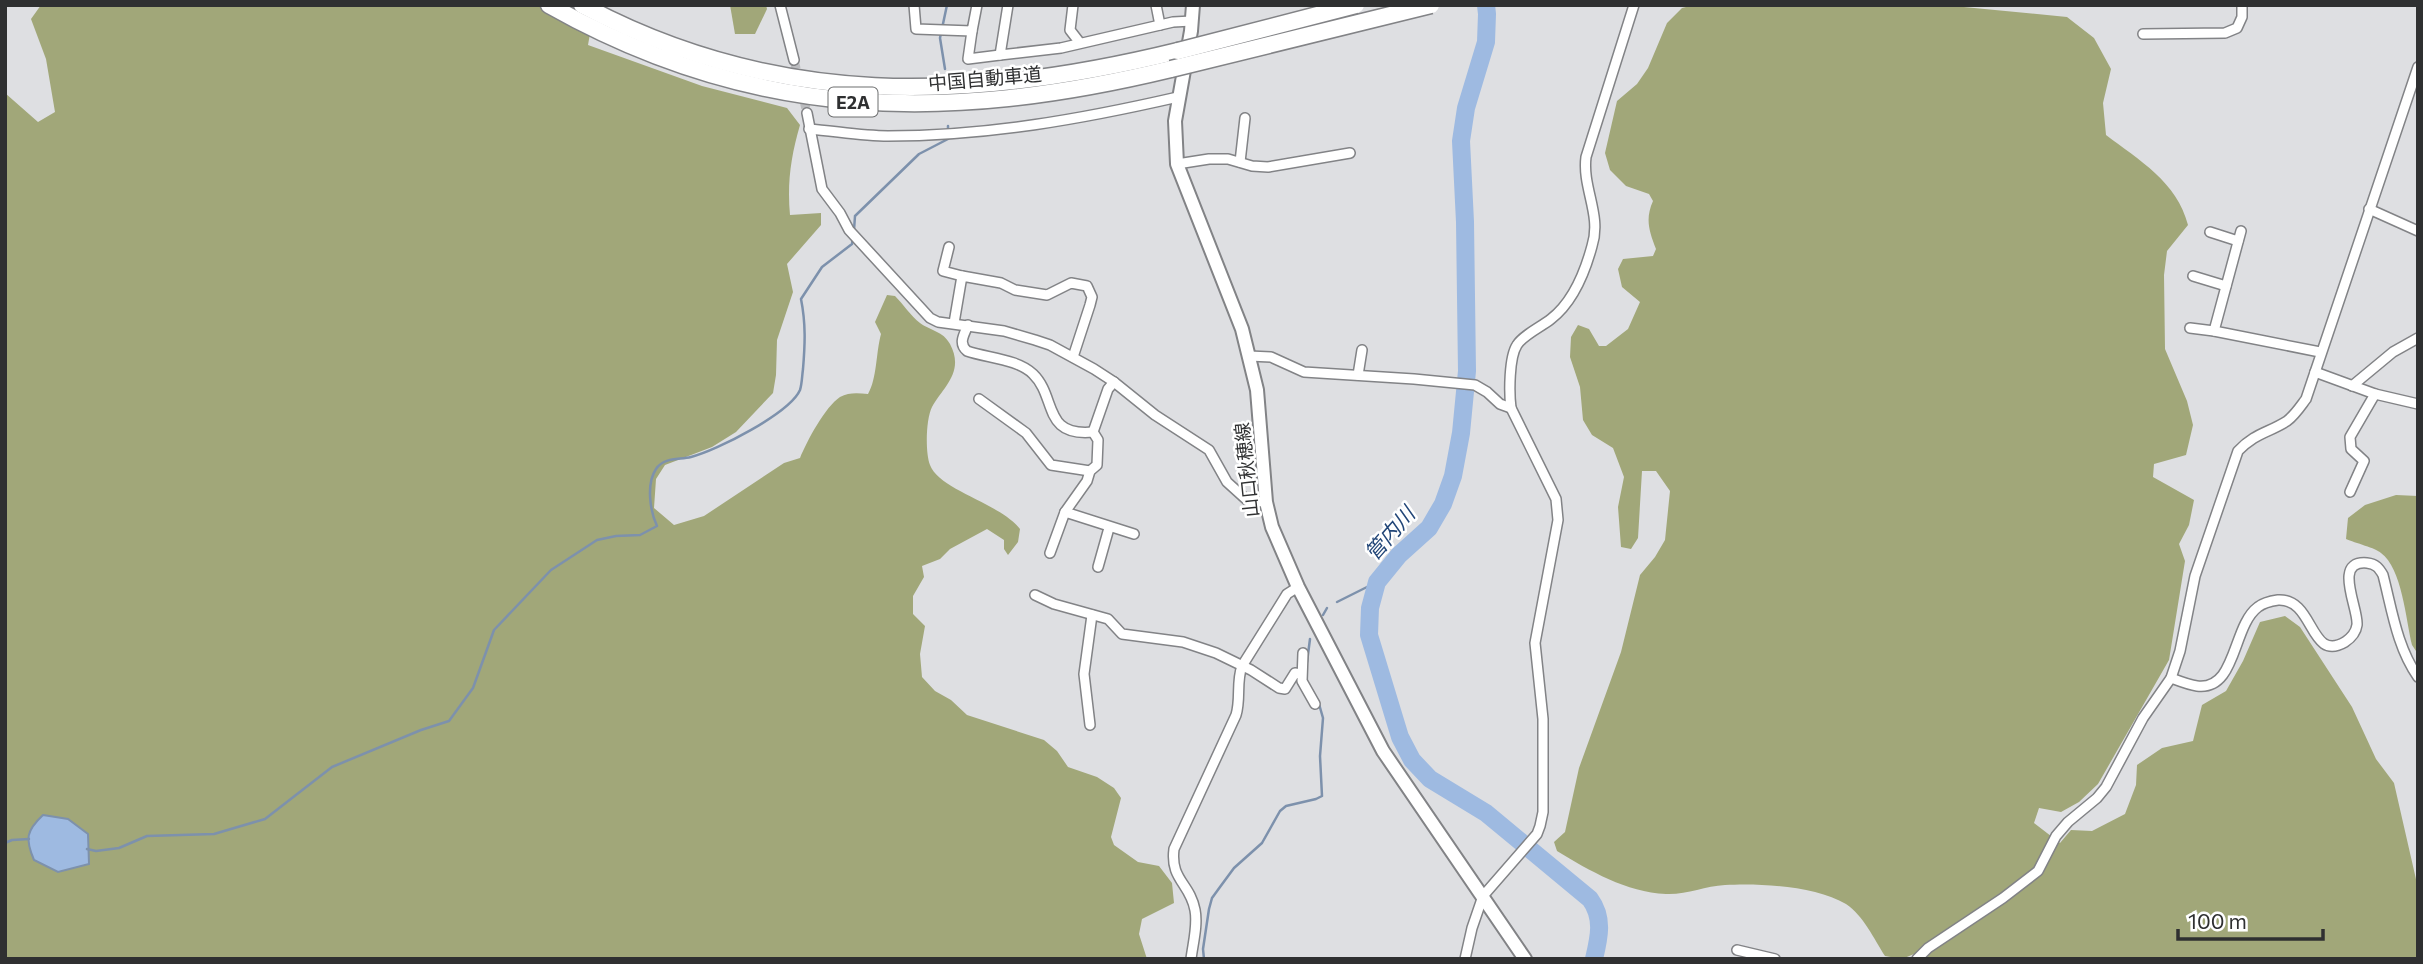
<svg xmlns="http://www.w3.org/2000/svg" width="2423" height="964" font-family="Commissioner,'Noto Sans JP',sans-serif">
<style>
.forest{fill:#a1a779}
.water{fill:#9ebae1;stroke:#7d91ac;stroke-width:2}
.lines{fill:none;stroke-linecap:round;stroke-linejoin:round}
.stream{stroke:#7d91ac;stroke-width:2.5}
.river{stroke:#9ebae1;stroke-width:18}
.street-tunnel{stroke:#bbbcbf;stroke-width:9;stroke-dasharray:9 4.5;stroke-linecap:butt}
.street-casing{stroke:#828386;stroke-width:12}
.secondary-casing{stroke:#828386;stroke-width:16}
.highway-casing{stroke:#828386;stroke-width:19}
.street{stroke:#fff;stroke-width:9}
.secondary{stroke:#fff;stroke-width:12}
.highway{stroke:#fff;stroke-width:16}
.highway-bridge-casing{stroke:#828386;stroke-width:19;stroke-linecap:butt}
.highway-bridge{stroke:#fff;stroke-width:16}
.labels{text-anchor:middle;dominant-baseline:central;stroke-width:5;stroke-linejoin:round;paint-order:stroke}
.shield{fill:#fff;stroke:#6d6e6f;stroke-width:2}
.shield-label{font-size:18px;font-weight:bold;fill:#2f3031}
.street-label{font-size:19px;fill:#2f3031;stroke:#fff}
.water-label{font-size:21px;font-style:italic;fill:#224678;stroke:#fff}
</style>
<rect width="100%" height="100%" fill="#dedfe2"/>
<!-- forest -->
<g class="forest">
<path d="M41 5H595L588 45 702 86 787 108 800 125C791 156 787 183 790 215L821 213V225L787 264 793 292 777 340 776 375 773 393 736 432 712 447 665 465 656 479 654 508 674 525 704 516 784 463 800 458C807 441 825 407 840 397 849 392 858 393 868 394 877 379 876 352 881 334L875 322 887 295 895 296C903 304 911 316 920 323 931 331 943 331 950 344 965 372 943 387 932 407 926 419 925 452 930 465 939 490 1000 503 1020 529L1018 542 1008 555 1004 549V540L987 529 950 549 940 559 922 566 924 577 913 596V614L925 626 920 654 922 677 935 691 951 700 967 715 1044 740 1057 751 1068 767 1097 777 1114 788 1121 798 1111 837 1114 845 1138 862 1159 866 1172 883 1174 903 1142 919 1139 934 1147 959H5V93L38 122 55 112 46 59 31 19Z"/>
<path d="M730 5H766L767 9 755 34H735Z"/>
<path d="M1694 5H1943L2067 17 2094 38 2111 69 2103 103 2106 135C2139 160 2177 182 2188 225L2167 251 2164 275 2165 349 2187 401 2193 425 2186 455 2154 464 2153 477 2194 500 2189 525 2179 544 2185 561 2169 660 2098 784 2079 802 2061 812 2039 808 2034 823 2060 843 2071 830 2092 831 2125 814 2136 785 2137 765 2162 748 2193 741 2202 705 2226 691 2243 661 2260 622 2285 616 2300 627 2352 707 2376 759 2394 783 2418 888V959H1919L1914 954 1902 959 1885 956C1874 939 1863 915 1846 904 1816 886 1760 883 1725 885 1705 886 1686 895 1666 894 1626 892 1590 871 1557 851L1554 842 1565 832 1579 768 1621 652 1640 575 1655 557 1665 540 1670 491 1656 471H1642L1638 538 1631 549 1621 547 1618 507 1624 477 1613 448 1592 435 1583 420 1580 387 1570 357 1571 337 1578 325 1589 329 1599 346H1606L1628 329 1640 302 1622 287 1618 269 1623 259 1653 256 1656 249C1649 231 1645 219 1653 201L1649 194 1626 186 1610 170 1605 153 1617 101 1637 84 1648 68 1667 23 1682 8Z"/>
<path d="M2396 495 2418 496V654L2412 645C2406 620 2402 568 2381 553 2376 548 2355 543 2346 539L2348 518 2365 505Z"/>
</g>
<!-- water -->
<path class="water" d="M43 815 68 819 88 834 89 864 58 872 34 860C25 839 26 831 43 815Z"/>
<g class="lines">
<!-- stream -->
<g class="stream">
<path d="M945 69 940 38 947 5"/>
<path d="M854 230 855 216 919 154 948 139V126"/>
<path d="M1337 602 1377 582"/>
<path d="M1323 615 1327 608"/>
<path d="M1307 662 1310 639"/>
<path d="M5 843 12 840 29 839"/>
<path d="M87 849 96 851 119 848 147 836 214 834 265 819 332 767 421 730 449 721 473 688 494 630 551 570 597 540 616 536 640 535 657 526C650 511 646 484 656 469 664 457 679 460 691 457 716 451 790 413 800 390 802 384 802 376 803 369 805 345 806 324 801 299L822 267 852 244 853 237"/>
<path d="M1204 959 1203 949 1209 909 1212 898 1220 887 1234 868 1262 843 1280 811 1286 806 1316 799 1322 796 1320 756 1323 718 1319 704"/>
</g>
<!-- river -->
<path class="river" d="M1486 5 1487 14 1486 42 1466 108 1461 141 1465 222 1467 371 1461 433 1453 476 1443 504 1429 528 1399 555 1377 582 1370 608 1369 635 1400 737 1412 760 1430 779 1486 813 1590 899C1604 918 1599 938 1594 959"/>
<!-- street-tunnel -->
<path class="street-tunnel" d="M794 60 807 113"/>
<defs>
<g id="street">
<path d="M780 5 794 60"/>
<path d="M914 5 916 29 972 31 977 5"/>
<path d="M1008 5 1000 55 1061 48 1173 22 1192 21"/>
<path d="M1073 5 1070 30 1080 43"/>
<path d="M1156 5 1160 25"/>
<path d="M972 31 968 59 1000 55"/>
<path d="M2143 34 2225 33 2237 28 2242 17V5"/>
<path d="M807 113 822 189 840 213 849 230 930 318 938 322 1004 331 1035 340 1050 345 1094 369 1114 382 1155 415 1209 450 1227 482 1248 501 1266 502"/>
<path d="M809 129C835 131 862 136 888 136 987 136 1082 119 1178 97"/>
<path d="M1240 162 1245 118"/>
<path d="M1177 164 1209 159H1228L1252 166 1268 167 1350 153"/>
<path d="M2369 209 2418 231"/>
<path d="M2241 231 2214 331 2320 352"/>
<path d="M2210 232 2238 241"/>
<path d="M949 247 943 271 962 276"/>
<path d="M2193 276 2226 286"/>
<path d="M954 323 962 276 1001 283 1015 290 1047 295 1071 283 1087 286 1092 297 1090 305 1073 357"/>
<path d="M968 325C964 335 958 343 967 351 987 358 1018 359 1033 374 1057 397 1042 437 1093 432"/>
<path d="M2190 328 2214 331"/>
<path d="M1249 356 1271 357 1304 372 1414 379 1475 385 1487 392 1500 404 1511 408"/>
<path d="M2315 372 2375 394 2418 404"/>
<path d="M1358 375 1362 350"/>
<path d="M2352 386 2393 352 2418 338"/>
<path d="M979 399 1026 433 1051 465 1090 471"/>
<path d="M2350 492 2364 461 2351 449 2350 437 2375 394"/>
<path d="M1065 512 1134 534"/>
<path d="M1050 553 1065 512 1087 481 1090 471 1097 465 1098 440 1093 432 1108 389 1114 382"/>
<path d="M1098 567 1109 528"/>
<path d="M1035 595 1054 604 1108 619 1122 634 1183 642 1216 653 1251 670 1279 688 1285 689 1295 673 1301 674"/>
<path d="M1303 653 1302 681 1315 704"/>
<path d="M2171 678C2179 681 2189 685 2197 686 2237 691 2232 626 2258 607 2263 603 2271 601 2278 600 2315 598 2309 663 2345 642 2351 638 2356 632 2357 625 2359 609 2332 560 2367 563 2376 564 2379 568 2383 575 2392 610 2397 647 2418 677"/>
<path d="M1090 725 1084 674 1092 615"/>
<path d="M1737 950 1775 959"/>
<path d="M1191 959C1193 943 1198 925 1195 910 1190 883 1170 880 1174 849L1236 715C1241 699 1236 682 1242 666L1287 594 1298 587"/>
<path d="M1465 959 1472 928 1483 896 1537 834 1540 826 1543 812V719L1535 643 1558 520 1556 499 1511 408C1509 393 1509 357 1517 345 1523 335 1541 327 1551 319 1573 302 1585 272 1592 246 1602 215 1582 188 1586 157L1634 5"/>
<path d="M1917 959 1928 948 2003 898 2038 871 2056 836 2068 822 2097 798 2106 787 2143 718 2171 678 2180 651 2195 576 2238 451C2255 433 2268 433 2287 421 2295 415 2300 407 2306 399L2418 67"/>
</g>
<path id="secondary" d="M1193 5 1191 31 1175 121 1177 164 1242 329 1257 390 1266 502 1272 527 1298 587 1383 751 1525 959"/>
<g id="highway">
<path d="M549 5C754 121 947 123 1171 69"/>
<path d="M582 5C776 109 970 102 1178 51"/>
</g>
</defs>
<!-- street casing -->
<use href="#street" class="street-casing"/>
<!-- secondary casing -->
<use href="#secondary" class="secondary-casing"/>
<!-- highway casing -->
<use href="#highway" class="highway-casing"/>
<!-- street -->
<use href="#street" class="street"/>
<!-- secondary -->
<use href="#secondary" class="secondary"/>
<!-- highway -->
<use href="#highway" class="highway"/>
<defs>
<g id="highway-bridge">
<path d="M1178 51 1356 5"/>
<path d="M1171 69 1431 5"/>
</g>
</defs>
<!-- highway-bridge casing -->
<use href="#highway-bridge" class="highway-bridge-casing"/>
<!-- highway-bridge -->
<use href="#highway-bridge" class="highway-bridge"/>
</g>
<g class="labels">
<!-- shield labels -->
<rect class="shield" x="828.5" y="87.5" width="49" height="29" rx="5"/>
<g class="shield-label">
<text x="853" y="102">E2A</text>
</g>
<!-- street labels -->
<g class="street-label">
<text transform="translate(985 78) rotate(-5)">中国自動車道</text>
<text transform="translate(1246 470) rotate(-96)">山口秋穂線</text>
</g>
<!-- water labels -->
<g class="water-label">
<text transform="translate(1389 533) rotate(-49)">管内川</text>
</g>
</g>
<!-- border -->
<rect width="2423" height="964" fill="none" stroke="#2f3031" stroke-width="14"/>
<!-- scale -->
<path d="M2178 929v10h145v-10" fill="none" stroke="#2f3031" stroke-width="3.5"/>
<text x="2188" y="929" font-size="21" fill="#2f3031" stroke="#ffffff" stroke-width="5" paint-order="stroke">100 m</text>
</svg>
